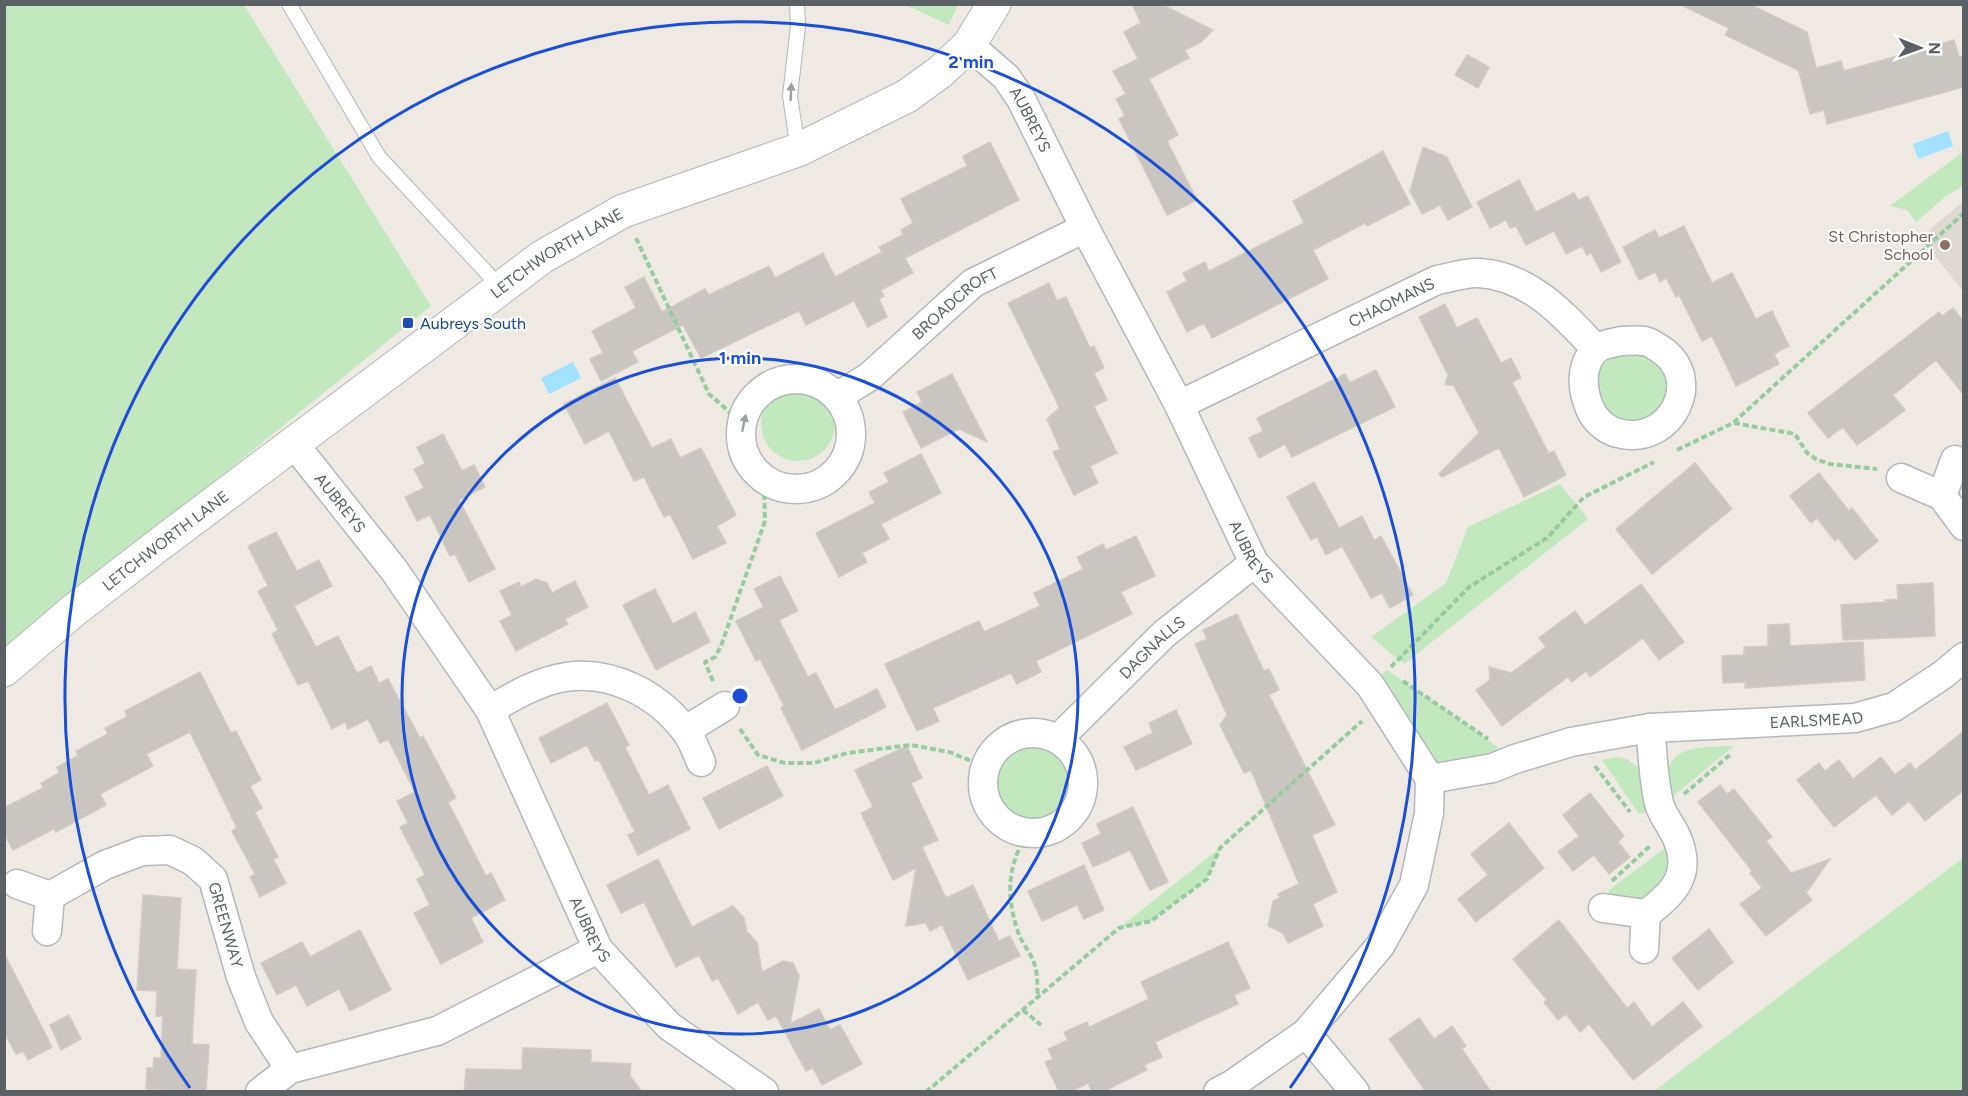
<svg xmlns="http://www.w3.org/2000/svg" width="1968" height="1096" font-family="Figtree,sans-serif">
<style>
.education{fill:#ded9d1}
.green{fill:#c3e7be}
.water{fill:#a2e1ff}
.building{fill:#c9c5c0;stroke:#d3cbc1;stroke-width:1.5}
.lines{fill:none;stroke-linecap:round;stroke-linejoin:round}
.service-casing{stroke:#b4b7bb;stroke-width:16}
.minor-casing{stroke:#b4b7bb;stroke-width:31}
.tertiary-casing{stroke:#b4b7bb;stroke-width:35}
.path{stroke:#99caa1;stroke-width:4;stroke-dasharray:6 3;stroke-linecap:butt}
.service{stroke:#fff;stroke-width:14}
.minor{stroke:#fff;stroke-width:28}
.tertiary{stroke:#fff;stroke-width:33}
.oneway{fill:#9da0a2}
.ring{fill:none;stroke:#1d4ed8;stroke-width:3}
.education-dot{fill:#8d6e63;stroke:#fff;stroke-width:2}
.transit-dot{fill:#1a4fb4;stroke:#fff;stroke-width:2}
.labels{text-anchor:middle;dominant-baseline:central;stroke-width:4.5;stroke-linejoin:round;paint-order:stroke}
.street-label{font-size:16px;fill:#5b6064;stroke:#fff}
.education-label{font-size:16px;fill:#785e54;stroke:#fff;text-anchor:end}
.transit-label{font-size:16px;fill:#164399;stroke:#fff;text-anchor:start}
.centre{fill:#1d4ed8;stroke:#fff;stroke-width:3}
.ring-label{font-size:18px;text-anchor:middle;font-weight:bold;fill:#1d4ed8;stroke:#fff;stroke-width:4.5;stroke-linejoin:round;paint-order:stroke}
</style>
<rect width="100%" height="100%" fill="#eeeae3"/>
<!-- education -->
<path class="education" d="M1963 202V291L1920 237Z"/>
<!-- green -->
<g class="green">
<path d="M4 5H244L431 306 5 651Z"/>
<path d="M906 5H958L949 25Z"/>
<path d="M1963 152V186L1945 197 1916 222 1907 210 1890 206Z"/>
<path d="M1646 341 1680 403 1611 432 1587 364Z"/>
<circle cx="798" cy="424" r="37"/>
<path d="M1560 484 1588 519 1404 664 1371 637 1446 583 1468 527Z"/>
<path d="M1387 670 1515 759 1430 779 1370 685Z"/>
<circle cx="1032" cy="783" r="42"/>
<path d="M1734 746 1667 801C1659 746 1690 747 1734 746Z"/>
<path d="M1616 757 1627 759 1641 770 1647 812 1639 814 1602 760Z"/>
<path d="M1220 848 1207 879 1151 921 1119 928Z"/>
<path d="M1665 848 1669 854V880L1644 901 1608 899 1609 890Z"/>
<path d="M1963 858V1091H1654Z"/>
</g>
<!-- water -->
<g class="water">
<path d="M1948 131 1953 146 1918 159 1913 144Z"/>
<path d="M573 362 581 378 549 394 541 378Z"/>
</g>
<!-- building -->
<g class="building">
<path d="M1132 4H1161L1213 30 1201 42 1185 50 1189 58 1149 79 1178 135 1167 141 1197 200 1167 215 1119 119 1125 116 1116 99 1126 94 1113 71 1138 59 1124 32 1141 23Z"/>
<path d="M1679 4H1749L1807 32 1816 68 1841 61 1844 71 1954 40 1959 57 1964 56V87L1827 124 1824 110 1810 114 1799 72H1802L1725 35 1729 28Z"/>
<path d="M1467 55 1489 67 1478 88 1455 75Z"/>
<path d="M990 142 1019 200 905 258 913 273 881 290 884 296 879 299 887 317 868 327 854 301 806 325 799 311 701 358 683 325 632 351 638 362 601 381 590 359 603 353 592 331 636 308 625 287 644 277 662 312 705 289 709 295 769 266 775 278 823 253 835 277 882 252 879 247 903 235 901 230 913 223 901 199 967 166 963 156Z"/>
<path d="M1423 147 1447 157 1472 207 1448 220 1440 205 1422 214 1410 191Z"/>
<path d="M1383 151 1410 204 1367 226 1365 223 1313 250 1328 279 1212 338 1204 323 1187 332 1167 292 1187 281 1183 273 1205 262 1209 271 1304 223 1293 201Z"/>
<path d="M1519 180 1536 212 1574 193 1578 200 1588 196 1621 262 1601 272 1591 252 1587 255 1582 246 1566 254 1554 231 1526 245 1516 226 1510 228 1506 220 1490 228 1477 202Z"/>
<path d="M1684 226 1712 283 1732 273 1756 319 1772 311 1789 346 1774 354 1779 364 1736 386 1712 336 1702 341 1679 295 1676 297 1666 278 1660 282 1655 272 1639 280 1623 247 1655 230 1659 238Z"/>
<path d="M1049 283 1057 301 1066 297 1090 348 1094 346 1104 368 1094 373 1107 400 1094 406 1117 453 1090 466 1098 483 1074 495 1053 452 1060 449 1047 419 1059 408 1055 398 1008 303Z"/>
<path d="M1445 304 1457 328 1477 318 1501 363 1511 358 1521 378 1512 382 1549 454 1554 451 1566 475 1524 497 1499 448 1442 477 1439 474 1479 433 1454 386 1445 384 1448 375 1419 317Z"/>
<path d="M1953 308 1964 322V395L1936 360 1893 395 1905 410 1884 426 1857 445 1843 427 1828 438 1808 413 1939 312 1942 316Z"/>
<path d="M1376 370 1395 407 1292 457 1285 444 1259 458 1249 438 1263 431 1257 418 1345 374 1350 383Z"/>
<path d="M952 374 987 442 959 429 921 448 903 412 922 402 917 392Z"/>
<path d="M615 378 652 448 671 439 680 458 701 448 736 515 717 526 726 543 693 559 670 514 664 517 644 477 634 481 609 431 585 444 564 404Z"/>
<path d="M443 434 462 471 474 465 485 487 459 500 495 569 469 582 455 554 450 556 430 515 417 521 405 497 424 488 414 469 425 464 417 447Z"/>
<path d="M921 454 941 493 881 524 889 539 862 553 867 562 839 577 816 533 875 503 869 492 889 482 884 473Z"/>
<path d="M1695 463 1732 509 1652 574 1616 529Z"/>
<path d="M1819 473 1849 511 1852 508 1878 541 1855 560 1838 538 1835 541 1817 518 1811 523 1790 496Z"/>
<path d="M1314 482 1339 528 1362 516 1374 540 1381 536 1413 595 1390 608 1382 593 1371 598 1342 546 1326 555 1317 537 1311 540 1287 497Z"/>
<path d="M276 532 297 571 319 560 332 586 294 606 316 647 338 636 357 673 371 666 379 683 388 679 420 738 423 736 456 798 448 802 486 876 491 873 505 900 471 918 483 942 441 964 414 913 430 905 417 879 425 875 400 827 408 823 397 801 415 792 388 739 380 743 368 719 348 729 345 722 332 729 308 681 298 685 272 634 278 630 258 591 268 586 248 546Z"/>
<path d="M1136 536 1155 576 1121 592 1132 614 1036 661 1041 672 1017 684 1011 673 933 708 939 721 917 731 885 664 979 621 984 632 1040 606 1034 593 1083 569 1077 557 1103 544 1106 550Z"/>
<path d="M780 576 798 611 779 620 808 677 816 673 835 710 877 689 886 707 802 750 781 708 784 706 773 684 760 659 756 661 736 621 764 607 754 589Z"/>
<path d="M536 579 547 583 552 593 575 581 588 607 565 619 568 624 516 651 500 621 512 615 500 591 519 582 521 587Z"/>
<path d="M1933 583 1935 636 1843 640 1841 605 1887 602 1885 600 1898 599 1897 585Z"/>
<path d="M1641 584 1684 642 1659 660 1643 638 1590 677 1586 671 1572 682 1568 677 1502 726 1476 690 1490 680 1489 667 1511 673 1546 647 1539 638 1575 611 1585 625Z"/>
<path d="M655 589 673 624 695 612 710 642 656 670 623 605Z"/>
<path d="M1237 614 1264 671 1269 669 1279 690 1269 695 1335 825 1312 835 1337 892 1313 904 1323 926 1288 943 1283 933 1268 926 1273 901 1280 898 1278 894 1299 884 1251 770 1244 773 1220 725 1227 715 1195 644 1207 639 1203 630Z"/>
<path d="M1789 624 1790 646 1863 642 1865 680 1745 688V682L1723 683 1722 656 1744 655V647L1768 646V625Z"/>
<path d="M200 672 231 733 236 731 261 780 250 786 262 808 255 812 278 857 273 859 286 883 260 897 250 877 255 874 232 831 237 828 190 732 146 754 153 766 100 794 106 805 56 832 54 829 13 850 4 833V808L43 788 41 783 59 773 57 767 78 756 76 751 108 734 105 728 127 717 125 711Z"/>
<path d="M607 703 629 745 625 747 649 795 668 785 690 829 638 855 628 835 635 832 599 760 595 761 587 745 551 763 539 738Z"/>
<path d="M1176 710 1192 744 1136 770 1124 747 1153 733 1149 723Z"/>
<path d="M1964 731V790L1925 821 1909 801 1892 815 1876 795 1834 827 1797 780 1819 763 1825 771 1839 760 1853 779 1881 757 1895 775 1910 763 1915 770Z"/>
<path d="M907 746 922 778 911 783 938 840 922 847 946 898 973 885 999 941 1010 936 1020 956 968 980 942 925 930 931 926 923 906 926 916 868 893 880 861 813 873 807 855 770Z"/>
<path d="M767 766 783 796 719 829 703 798Z"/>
<path d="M1720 785 1727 794 1734 789 1772 837 1766 841 1791 873 1830 859 1806 893 1812 900 1766 936 1740 904 1762 888 1750 873 1752 871 1698 802Z"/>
<path d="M1590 793 1624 836 1618 842 1630 857 1609 874 1594 855 1573 871 1558 852 1579 836 1563 815Z"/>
<path d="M1133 807 1168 882 1150 890 1130 850 1093 867 1082 843 1101 834 1097 824Z"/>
<path d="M1509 823 1544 868 1476 922 1458 899 1488 875 1471 854Z"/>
<path d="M658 859 692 927 733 906 744 918 747 932 757 942 762 972 783 961 793 963 799 976 790 1024 819 1009 830 1030 840 1025 862 1064 822 1085 813 1068 806 1071 776 1016 768 1020 758 1002 738 1014 718 978 712 981 699 955 676 967 644 902 621 913 607 885Z"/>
<path d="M1084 865 1104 910 1084 919 1077 905 1042 921 1028 891Z"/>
<path d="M143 895 181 898 177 969 196 970 192 1044 209 1045 206 1092 146 1089 147 1068H153L154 1058H161L163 1016H156L157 991 137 990Z"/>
<path d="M1559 920 1627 1008 1634 1002 1652 1027 1683 1002 1702 1026 1633 1080 1589 1024 1580 1032 1566 1014 1558 1020 1544 1002 1547 1000 1513 959Z"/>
<path d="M1709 929 1733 962 1698 990 1672 958Z"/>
<path d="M360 930 391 990 350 1011 339 989 307 1006 296 985 277 995 261 963 302 942 310 957Z"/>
<path d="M1228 942 1250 988 1234 995 1238 1004 1155 1042 1162 1057 1144 1065 1147 1070 1116 1085 1104 1092H1092L1088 1083 1070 1092H1059L1045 1062 1053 1059 1048 1049 1068 1040 1064 1032 1087 1022 1089 1027 1149 999 1141 982Z"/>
<path d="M4 953 52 1047 28 1060 23 1051 16 1054 4 1032Z"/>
<path d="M69 1015 81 1039 61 1050 50 1025Z"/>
<path d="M1419 1018 1434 1039 1452 1026 1466 1046 1462 1049 1491 1092H1426L1389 1039Z"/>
<path d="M523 1048 591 1050V1062L631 1064 630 1076 642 1092H464L466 1069 522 1070Z"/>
</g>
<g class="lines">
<defs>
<g id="service">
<path d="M289 4 379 157 501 288"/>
<path d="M797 4 798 26 790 96 798 150"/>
</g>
<g id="minor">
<path id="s1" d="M969 45 1006 77 1021 99 1085 228 1179 405 1254 563 1370 685 1430 779 1429 813 1414 885 1380 946 1306 1033 1233 1084 1218 1092"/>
<path d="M1621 341C1628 341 1636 340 1644 341 1649 341 1655 346 1660 349 1705 378 1672 444 1622 434 1609 432 1597 423 1591 411 1582 392 1579 367 1595 350 1600 345 1613 343 1621 341Z"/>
<circle cx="796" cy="434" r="55"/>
<path id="s2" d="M838 396 869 377 973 283 1085 228"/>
<path id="s3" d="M1179 405 1437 280C1450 278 1466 272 1479 273 1530 276 1564 315 1596 349"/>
<path id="s4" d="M294 444 394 570 490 710 598 949 669 1026 764 1092"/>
<path d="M1901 478 1942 496 1964 526"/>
<path d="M1942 496 1955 460"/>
<path d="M490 710C513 696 539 681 566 677 611 670 657 694 684 729 692 738 696 751 701 762"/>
<path d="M686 730 725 706"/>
<circle cx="1033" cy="783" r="50"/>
<path id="s5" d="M1059 738 1164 634 1254 563"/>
<path id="s6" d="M1430 779 1493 768 1515 759 1571 742 1650 728 1855 718 1894 707 1944 674 1964 657"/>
<path d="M17 884 50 896"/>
<path d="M1603 908 1646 914C1675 893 1693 873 1676 836 1671 825 1662 815 1659 803 1653 779 1653 753 1650 728"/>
<path id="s7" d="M47 931 50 896 105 865 142 851 170 850 193 861 213 879 241 977 259 1022 290 1069"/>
<path d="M1644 949 1646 914"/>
<path d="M1306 1033 1355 1092"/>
<path d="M260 1092 290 1069 437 1031 598 949"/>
</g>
<g id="tertiary">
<path id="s8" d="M4 670 73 611 165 540 542 257 623 211 798 150 907 96 940 72 969 45 994 4"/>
</g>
</defs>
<!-- service casing -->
<use href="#service" class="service-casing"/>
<!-- minor casing -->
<use href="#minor" class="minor-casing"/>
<!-- tertiary casing -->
<use href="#tertiary" class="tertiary-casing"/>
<!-- path -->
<g class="path">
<path d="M636 238 709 394 742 423"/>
<path d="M1734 423 1795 434 1807 453 1816 459 1829 464 1877 469"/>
<path d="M1677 450 1733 423 1964 213"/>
<path d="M1391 667 1469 587 1547 538 1584 497 1654 462"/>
<path d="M713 681 705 662 715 657 721 646 765 521 764 480"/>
<path d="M1403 681 1488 739"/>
<path d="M740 729 758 755 785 763H814L847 753 911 745 949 752 984 766"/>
<path d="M1595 766 1630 812"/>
<path d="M1684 794 1731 754"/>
<path d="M1027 834C1007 867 1006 896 1018 932 1022 944 1032 954 1035 966 1038 976 1037 988 1038 998"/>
<path d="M1612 881 1651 845"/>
<path d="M1023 1010 1041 1025"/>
<path d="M926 1092 1119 928 1151 921 1207 879 1220 848 1362 721"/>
</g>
<!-- service -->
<use href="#service" class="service"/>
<!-- minor -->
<use href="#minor" class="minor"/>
<!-- tertiary -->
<use href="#tertiary" class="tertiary"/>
</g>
<!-- one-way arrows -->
<defs><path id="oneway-solid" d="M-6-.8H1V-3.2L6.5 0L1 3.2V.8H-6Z" transform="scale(1.5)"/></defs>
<g class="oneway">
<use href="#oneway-solid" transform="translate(791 92) rotate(-87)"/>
<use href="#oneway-solid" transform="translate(744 423) rotate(-78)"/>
</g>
<!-- distance rings -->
<g class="ring">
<circle cx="740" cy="696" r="338"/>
<path d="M190 1088A675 675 0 1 1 1290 1088"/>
</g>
<!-- markers -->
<circle class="education-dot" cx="1945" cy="245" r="6"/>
<rect class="transit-dot" x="402" y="317" width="12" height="12" rx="3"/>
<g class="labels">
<!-- street labels -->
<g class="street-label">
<text stroke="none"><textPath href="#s1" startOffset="98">AUBREYS</textPath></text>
<text stroke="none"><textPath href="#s8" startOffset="693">LETCHWORTH LANE</textPath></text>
<text stroke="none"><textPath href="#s3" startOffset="236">CHAOMANS</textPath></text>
<text stroke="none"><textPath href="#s2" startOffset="150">BROADCROFT</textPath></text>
<text stroke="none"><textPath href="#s4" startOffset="75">AUBREYS</textPath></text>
<text stroke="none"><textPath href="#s8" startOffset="207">LETCHWORTH LANE</textPath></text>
<text stroke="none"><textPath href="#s1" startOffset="584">AUBREYS</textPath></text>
<text stroke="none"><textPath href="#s5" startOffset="130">DAGNALLS</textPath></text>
<text stroke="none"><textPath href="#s6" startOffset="393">EARLSMEAD</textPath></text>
<text stroke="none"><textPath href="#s7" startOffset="266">GREENWAY</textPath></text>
<text stroke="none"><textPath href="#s4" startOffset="572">AUBREYS</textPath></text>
</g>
<!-- education labels -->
<g class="education-label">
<text x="1933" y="236">St Christopher<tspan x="1933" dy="18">School</tspan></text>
</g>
<!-- transit labels -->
<g class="transit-label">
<text x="420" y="323">Aubreys South</text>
</g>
</g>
<circle cx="740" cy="696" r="9" class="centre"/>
<g class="ring-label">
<text x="971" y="68">2 min</text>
<text x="740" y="364">1 min</text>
</g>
<!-- border -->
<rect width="1968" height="1096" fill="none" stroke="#5b6064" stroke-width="12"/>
<!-- north arrow -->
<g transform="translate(1920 48) rotate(91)" stroke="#ffffff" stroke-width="4.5" paint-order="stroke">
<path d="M0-4.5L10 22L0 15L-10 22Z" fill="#5b6064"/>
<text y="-9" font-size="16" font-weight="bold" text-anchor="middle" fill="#5b6064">N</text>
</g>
</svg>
